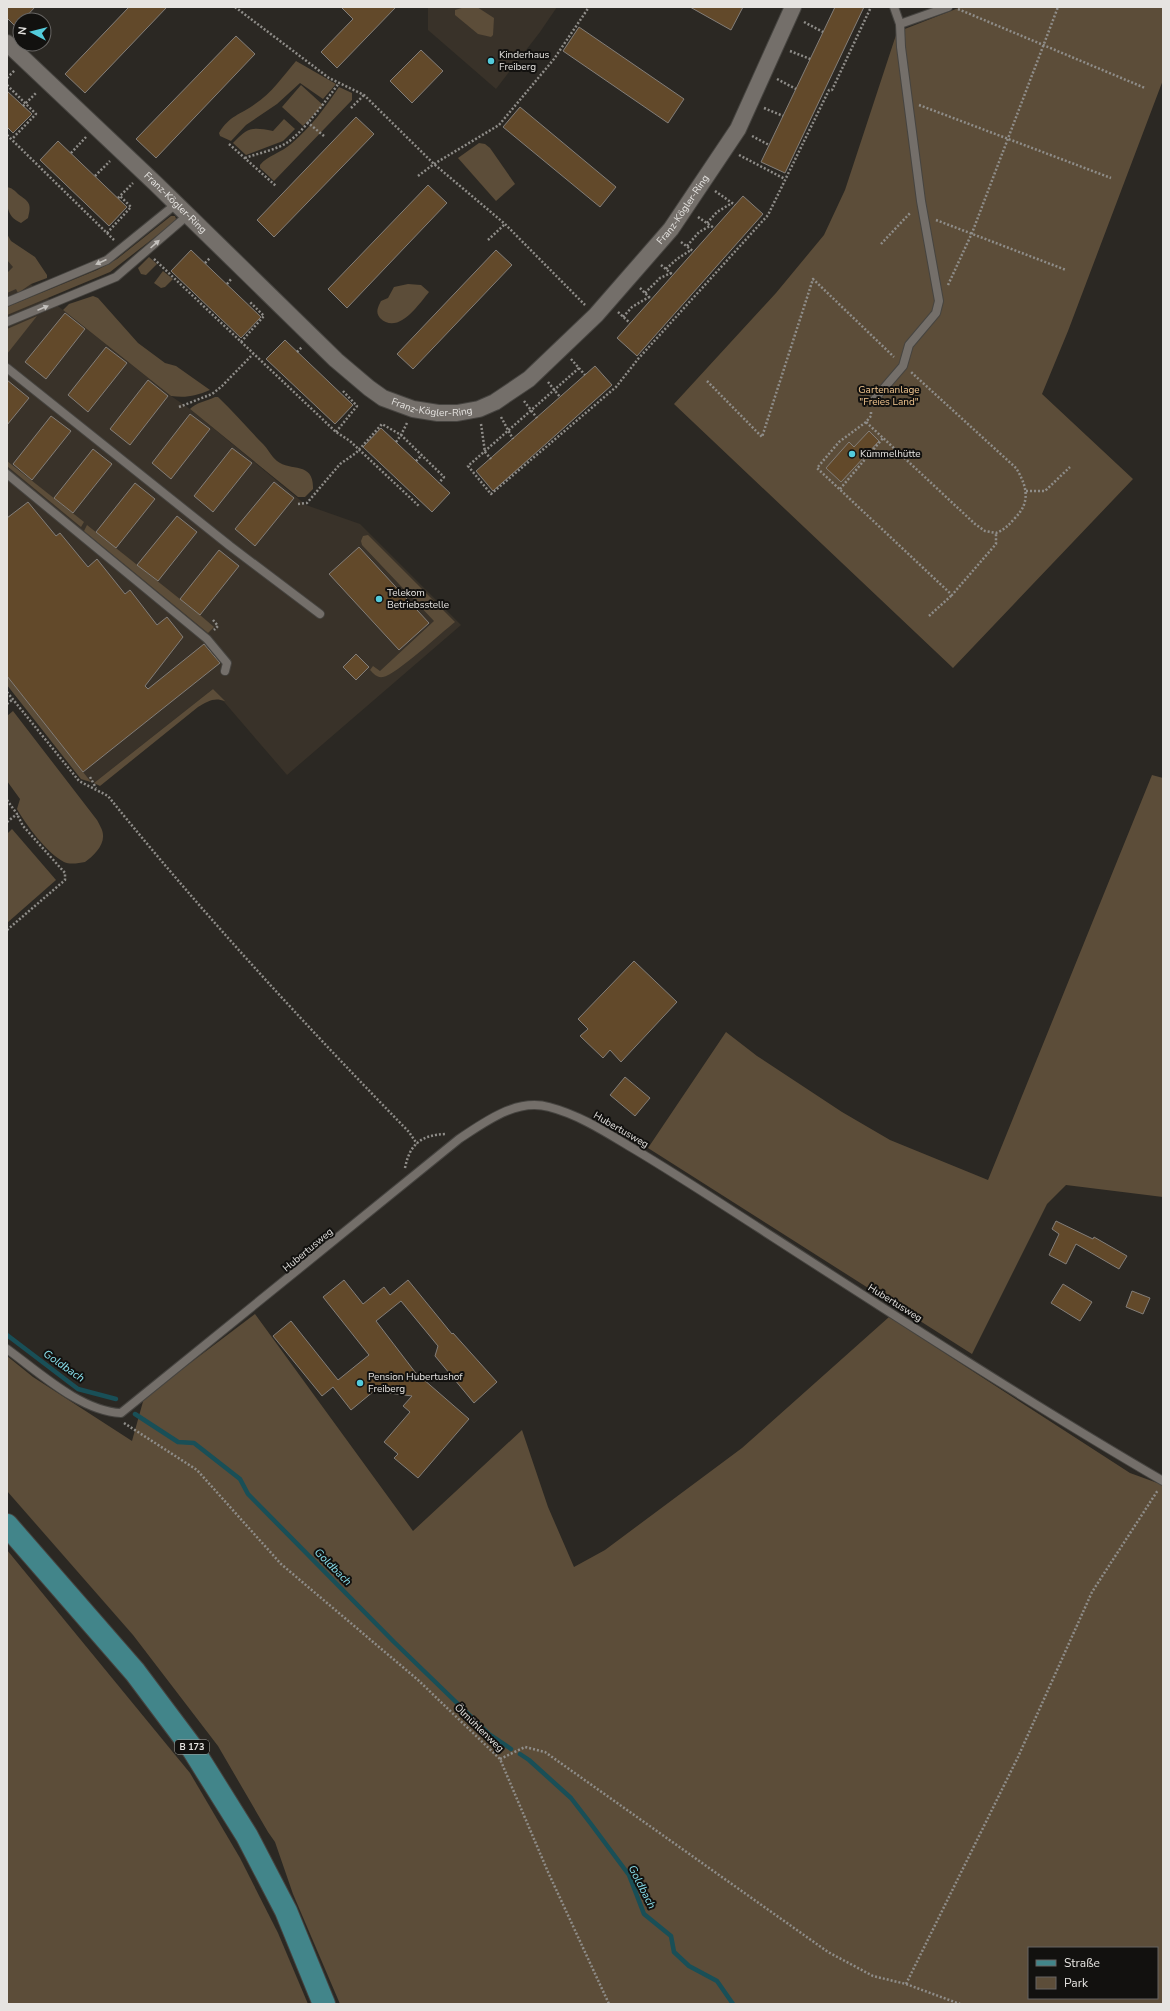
<svg xmlns="http://www.w3.org/2000/svg" width="1170" height="2011" font-family="'Nunito Sans',sans-serif">
<style>
.built{fill:#393229}
.green{fill:#5c4d39;fill-rule:evenodd}
.lines{fill:none;stroke-linecap:round;stroke-linejoin:round}
.stream{stroke:#194f57;stroke-width:4.5}
.building{fill:#62492a;stroke:#837e79}
.lane-casing{stroke:#464440;stroke-width:10}
.street-casing{stroke:#464440;stroke-width:18}
.primary-casing{stroke:#464440;stroke-width:24}
.path{stroke:#8f8d89;stroke-width:2.5;stroke-dasharray:2 2;stroke-linecap:butt}
.lane{stroke:#746f6a;stroke-width:8}
.street{stroke:#746f6a;stroke-width:16}
.primary{stroke:#42858a;stroke-width:22}
.oneway{fill:#c4c1bd}
.poi-dot{fill:#53cbdb;stroke:#12110f;stroke-width:1.5}
.labels{text-anchor:middle;dominant-baseline:central;stroke-width:4;stroke-linejoin:round;paint-order:stroke}
.shield{fill:#12110f;stroke:#a6a5a2;stroke-width:1}
.shield-label{font-size:9px;font-weight:bold;fill:#e6e4e1}
.poi-label{font-size:10px;fill:#e6e4e1;stroke:#12110f;text-anchor:start}
.street-label{font-size:10px;fill:#e6e4e1;stroke:#12110f}
.park-label{font-size:10px;fill:#f3c790;stroke:#12110f}
.water-label{font-size:11px;font-style:italic;fill:#89e2ef;stroke:#12110f}
</style>
<rect width="100%" height="100%" fill="#2b2823"/>
<!-- built -->
<g class="built">
<path d="M428 7H557L540 32 496 89 428 30Z"/>
<path d="M7 260 35 288 63 310 171 396 190 409 306 505 360 524 461 625 287 775 213 689 94 783 81 779 7 685Z"/>
</g>
<!-- green -->
<g class="green">
<path d="M465 7H477L494 18 493 35 491 37 478 34 455 15V10Z"/>
<path d="M961 7H1163V80L1068 331 1042 394 1133 479 953 668 674 404 776 293 824 235 845 190 897 32Z"/>
<path d="M296 61 336 84 323 99 300 83 277 104 246 125 231 141 220 136 219 133C230 115 240 115 255 104 271 94 284 75 296 61Z"/>
<path d="M301 85 323 105 303 126 282 107Z"/>
<path d="M339 87 352 93V100L274 181 260 168V165C267 156 282 152 291 144 310 128 325 108 339 87Z"/>
<path d="M284 119 295 129 283 141 246 155 233 143C248 127 252 127 273 131Z"/>
<path d="M479 143 485 144 490 148 515 184 496 201 458 158Z"/>
<path d="M7 187C12 188 14 190 18 194 29 202 32 203 28 218L21 223C5 216 7 203 7 187Z"/>
<path d="M171 216H175L176 219 173 223 110 272 7 315V307L97 270 117 259Z"/>
<path d="M7 234 11 241 35 257 47 275V278L31 284 18 293 16 289 7 293V273L13 267 7 260Z"/>
<path d="M149 257 157 264 146 275 141 274 138 268Z"/>
<path d="M163 271 173 279 165 287 161 288 154 283Z"/>
<path d="M408 284 421 285 429 292C419 304 398 336 380 318 375 312 378 307 381 301L388 298 394 287Z"/>
<path d="M93 296 98 298 138 343 165 363 176 366 210 390C196 396 186 398 171 396L63 310 69 304Z"/>
<path d="M37 316 7 354V329Z"/>
<path d="M215 397H218C234 412 248 429 263 444 268 449 271 456 277 461 291 472 314 461 313 489L305 497H298L190 409C195 403 207 401 215 397Z"/>
<path d="M7 461 84 522 81 527 7 466Z"/>
<path d="M87 525 200 615 214 627 208 633 84 531Z"/>
<path d="M368 535 455 622C442 632 396 675 383 677 377 678 374 674 370 670L373 666 380 671 434 621 362 545 361 541 363 536Z"/>
<path d="M7 676 91 782 81 779 7 685Z"/>
<path d="M213 689 225 701C214 697 208 701 198 707L100 786 94 783Z"/>
<path d="M13 711 97 820C99 824 103 830 103 835 104 846 93 856 85 862 79 863 70 865 64 862 47 853 26 825 17 809L20 799 7 781V716Z"/>
<path d="M1152 775 1163 778V1197L1066 1185 1047 1204 972 1354 648 1148 726 1032 757 1056 842 1112 890 1140 988 1180Z"/>
<path d="M12 829 56 880 7 923V834Z"/>
<path d="M255 1314 413 1531 522 1430 548 1507 574 1567 605 1550 742 1448 889 1317 1130 1473 1163 1485V2004H340L293 1894 275 1842 268 1832 218 1746 133 1635 7 1491V1356L33 1377 132 1441 144 1398ZM1029 1948H1157V1998H1029Z"/>
<path d="M7 1550 190 1773 240 1858 278 1933 308 2004H7Z"/>
</g>
<g class="lines">
<!-- stream -->
<g class="stream">
<path d="M7 1335 78 1389 116 1399"/>
<path d="M135 1414 178 1442 194 1443 240 1479 248 1494 394 1642 489 1734 511 1749"/>
<path d="M520 1754 529 1760 571 1798 591 1824 629 1875 644 1914 671 1936 674 1952 689 1966 717 1981 733 2004"/>
</g>
</g>
<!-- building -->
<g class="building">
<path d="M7 7H35L23 20H20V23L16 27 7 18Z"/>
<path d="M129 7H167L85 93 65 74Z"/>
<path d="M341 7H396L337 68 321 52 353 19Z"/>
<path d="M690 7H743L731 30Z"/>
<path d="M835 7H864L785 173 761 162Z"/>
<path d="M579 27 684 99 668 123 563 51Z"/>
<path d="M236 36 255 54 156 158 136 139Z"/>
<path d="M421 50 443 71 412 103 390 81Z"/>
<path d="M7 91 32 114 13 133 7 127Z"/>
<path d="M520 107 616 187 600 207 503 127Z"/>
<path d="M356 117 374 134 274 237 257 220Z"/>
<path d="M58 141 127 207 109 226 40 160Z"/>
<path d="M428 185 447 203 347 308 328 289Z"/>
<path d="M743 196 763 214 637 356 617 338Z"/>
<path d="M191 250 261 317 241 338 171 271Z"/>
<path d="M496 250 512 265 413 369 397 354Z"/>
<path d="M65 313 85 329 46 379 25 362Z"/>
<path d="M285 340 353 405 335 424 266 359Z"/>
<path d="M106 347 127 363 88 412 68 395Z"/>
<path d="M595 366 612 385 493 491 476 471Z"/>
<path d="M7 380 29 398 7 425Z"/>
<path d="M148 380 168 396 130 445 110 429Z"/>
<path d="M190 414 210 429 171 479 152 463Z"/>
<path d="M51 416 71 431 32 480 13 464Z"/>
<path d="M381 428 450 493 432 512 363 447Z"/>
<path d="M869 431 879 441 841 482 826 468 849 442 854 447Z"/>
<path d="M232 448 252 463 213 512 194 496Z"/>
<path d="M93 449 112 464 73 513 54 498Z"/>
<path d="M274 482 294 498 255 546 235 529Z"/>
<path d="M135 483 155 499 116 548 96 532Z"/>
<path d="M28 502 56 536 60 533 88 567 97 559 125 594 130 590 157 625 167 617 183 637 145 686 148 689 204 644 220 663 83 772 7 676V518Z"/>
<path d="M177 516 197 532 158 581 137 565Z"/>
<path d="M359 547 429 623 399 650 329 574Z"/>
<path d="M219 550 239 566 200 615 180 599Z"/>
<path d="M356 654 369 667 356 680 343 667Z"/>
<path d="M634 961 677 1002 621 1062 610 1050 603 1058 580 1036 588 1029 578 1019Z"/>
<path d="M625 1077 650 1098 635 1116 610 1095Z"/>
<path d="M1056 1221 1093 1239 1094 1237 1127 1256 1119 1269 1076 1244 1066 1264 1049 1255 1059 1234 1052 1229Z"/>
<path d="M344 1280 363 1304 384 1287 390 1295 408 1280 452 1334 453 1333 497 1382 474 1403 435 1356 438 1346 401 1301 376 1321 415 1372 469 1419 418 1478 394 1458 398 1454 384 1442 410 1412 403 1406 412 1396 374 1391 351 1410 333 1387 322 1396 273 1336 291 1321 338 1380 369 1355 323 1297Z"/>
<path d="M1063 1284 1092 1302 1080 1321 1051 1303Z"/>
<path d="M1132 1291 1150 1298 1143 1314 1126 1307Z"/>
</g>
<g class="lines">
<defs>
<g id="lane">
<path d="M900 24 948 7"/>
<path d="M7 302 107 260 176 204"/>
<path d="M7 322 116 277 188 215"/>
<path d="M7 368 230 546 320 614"/>
<path d="M872 402 903 366 909 345 936 313 939 301 921 201 901 47 900 24 894 7"/>
<path d="M7 474 207 639 227 663 225 671"/>
<path d="M7 1349C39 1372 80 1411 121 1413L459 1139C485 1122 516 1098 549 1107 580 1115 607 1133 634 1149 676 1174 717 1201 759 1228 892 1314 1026 1401 1163 1481"/>
</g>
<g id="street">
<path id="s1" d="M7 43 156 184 336 360 369 388 383 398 413 409 438 413H457L479 409 495 402 529 379 596 315 671 229 738 129 793 7"/>
</g>
<path id="primary" d="M7 1525 135 1672 192 1748 247 1836 286 1911 324 2004"/>
</defs>
<!-- lane casing -->
<use href="#lane" class="lane-casing"/>
<!-- street casing -->
<use href="#street" class="street-casing"/>
<!-- primary casing -->
<use href="#primary" class="primary-casing"/>
<!-- path -->
<g class="path">
<path d="M235 7 329 78 364 95 434 164 505 224 585 305"/>
<path d="M958 9 1145 88"/>
<path d="M804 22 823 32"/>
<path d="M790 51 810 59"/>
<path d="M7 78 15 70"/>
<path d="M777 79 796 89"/>
<path d="M7 85 36 114 12 139"/>
<path d="M919 105 1111 178"/>
<path d="M23 106 37 92"/>
<path d="M351 108 364 95"/>
<path d="M764 108 783 116"/>
<path d="M307 122 324 136"/>
<path d="M7 135 114 240"/>
<path d="M752 136 769 145"/>
<path d="M229 144 276 186"/>
<path d="M71 153 86 137"/>
<path d="M739 155 785 179"/>
<path d="M245 158C259 153 276 150 288 142 304 131 327 99 339 83"/>
<path d="M95 176 110 161"/>
<path d="M418 176 434 164 499 125 554 59 589 7"/>
<path d="M715 191 735 205"/>
<path d="M118 198 133 183"/>
<path d="M698 217 714 228"/>
<path d="M936 220 1066 270"/>
<path d="M707 223 717 212 732 203"/>
<path d="M107 233 131 207 120 196"/>
<path d="M488 240 505 224"/>
<path d="M681 242 693 251"/>
<path d="M881 244 911 212"/>
<path d="M687 246 699 232 710 226"/>
<path d="M154 259 336 432 350 441 420 507"/>
<path d="M205 263 210 258"/>
<path d="M661 265 673 275"/>
<path d="M666 269 677 259 691 250"/>
<path d="M227 284 232 278"/>
<path d="M948 285 972 233 1058 7"/>
<path d="M640 288 651 299"/>
<path d="M645 293 660 278 671 273"/>
<path d="M618 312 630 323"/>
<path d="M623 317 632 307 649 297"/>
<path d="M241 342 264 316 250 302"/>
<path d="M297 352 302 347"/>
<path d="M571 359 585 375"/>
<path d="M579 368 468 466 491 494 616 387 638 359 768 215 829 90H832L871 7"/>
<path d="M707 381 762 437 813 279 894 357"/>
<path d="M548 382 560 397"/>
<path d="M524 401 537 418"/>
<path d="M179 407 212 394 222 386 253 354"/>
<path d="M871 412V416L866 422 975 524 985 531 996 533C1004 530 1009 525 1015 518 1031 502 1027 486 1016 468L911 372"/>
<path d="M501 417 513 439"/>
<path d="M866 422 839 442 817 468 952 595 996 544V533"/>
<path d="M481 424 485 452 491 459"/>
<path d="M336 432 357 406 343 391"/>
<path d="M396 442 401 435 407 423"/>
<path d="M416 461 422 455"/>
<path d="M840 489 883 438"/>
<path d="M1026 491H1045L1070 467"/>
<path d="M298 504 307 503 340 464 356 453 382 424 401 435 444 477 439 483"/>
<path d="M929 616 952 595"/>
<path d="M213 620 218 626 214 630"/>
<path d="M7 692 79 781 108 796C202 913 304 1024 409 1132L417 1144"/>
<path d="M7 704 13 699"/>
<path d="M90 777 96 788"/>
<path d="M7 800 17 814 7 822"/>
<path d="M7 930 65 880V873L23 826 17 814"/>
<path d="M405 1168C410 1143 422 1135 446 1134"/>
<path d="M124 1423 197 1470 281 1564 418 1680 500 1759 548 1872 609 2004"/>
<path d="M500 1759 525 1747 545 1752 828 1952 873 1976 906 1984 960 2004"/>
<path d="M906 1984 1018 1757 1092 1592 1158 1490"/>
</g>
<!-- lane -->
<use href="#lane" class="lane"/>
<!-- street -->
<use href="#street" class="street"/>
<!-- primary -->
<use href="#primary" class="primary"/>
</g>
<!-- one-way arrows -->
<defs><path id="oneway-solid" d="M-6-.8H1V-3.2L6.5 0L1 3.2V.8H-6Z"/></defs>
<g class="oneway">
<use href="#oneway-solid" transform="translate(155 244) rotate(-42)"/>
<use href="#oneway-solid" transform="translate(101 262) rotate(156)"/>
<use href="#oneway-solid" transform="translate(43 308) rotate(-23)"/>
</g>
<!-- markers -->
<g class="poi-dot">
<circle cx="491" cy="61" r="4"/>
<circle cx="852" cy="454" r="4"/>
<circle cx="379" cy="599" r="4"/>
<circle cx="360" cy="1383" r="4"/>
</g>
<g class="labels">
<!-- shield labels -->
<rect class="shield" x="175" y="1740" width="34" height="14" rx="3"/>
<g class="shield-label">
<text x="192" y="1747">B 173</text>
</g>
<!-- poi labels -->
<g class="poi-label">
<text x="499" y="55">Kinderhaus<tspan x="499" dy="12">Freiberg</tspan></text>
<text x="860" y="454">Kümmelhütte</text>
<text x="387" y="593">Telekom<tspan x="387" dy="12">Betriebsstelle</tspan></text>
<text x="368" y="1377">Pension Hubertushof<tspan x="368" dy="12">Freiberg</tspan></text>
</g>
<!-- street labels -->
<g class="street-label">
<text stroke="none"><textPath href="#s1" startOffset="232">Franz-Kögler-Ring</textPath></text>
<text stroke="none"><textPath href="#s1" startOffset="904">Franz-Kögler-Ring</textPath></text>
<text stroke="none"><textPath href="#s1" startOffset="568">Franz-Kögler-Ring</textPath></text>
<text transform="translate(621 1130) rotate(30)">Hubertusweg</text>
<text transform="translate(308 1250) rotate(-40)">Hubertusweg</text>
<text transform="translate(895 1303) rotate(32)">Hubertusweg</text>
<text transform="translate(479 1728) rotate(44)">Ölmühlenweg</text>
</g>
<!-- park labels -->
<g class="park-label">
<text x="889" y="390">Gartenanlage<tspan x="889" dy="12">"Freies Land"</tspan></text>
</g>
<!-- water labels -->
<g class="water-label">
<text transform="translate(64 1366) rotate(35)">Goldbach</text>
<text transform="translate(333 1567) rotate(45)">Goldbach</text>
<text transform="translate(642 1887) rotate(63)">Goldbach</text>
</g>
</g>
<!-- border -->
<rect width="1170" height="2011" fill="none" stroke="#e6e4e1" stroke-width="16"/>
<!-- legend -->
<rect x="1028" y="1947" width="130" height="52" fill="#12110f" stroke="#676563"/>
<rect x="1036" y="1960" width="20" height="6" fill="#42858a" stroke="#676563"/>
<text x="1064" y="1967" font-size="12" fill="#e6e4e1">Straße</text>
<rect x="1036" y="1977" width="20" height="12" fill="#5c4d39" stroke="#676563"/>
<text x="1064" y="1987" font-size="12" fill="#e6e4e1">Park</text>
<!-- north arrow -->
<g transform="translate(32 32) rotate(277)"><circle r="19" fill="#12110f" stroke="#676563"/>
<path d="M0-3L7 15L0 10L-7 15Z" fill="#53cbdb"/>
<text y="-6" font-size="11" font-weight="bold" text-anchor="middle" fill="#e6e4e1">N</text>
</g>
</svg>
